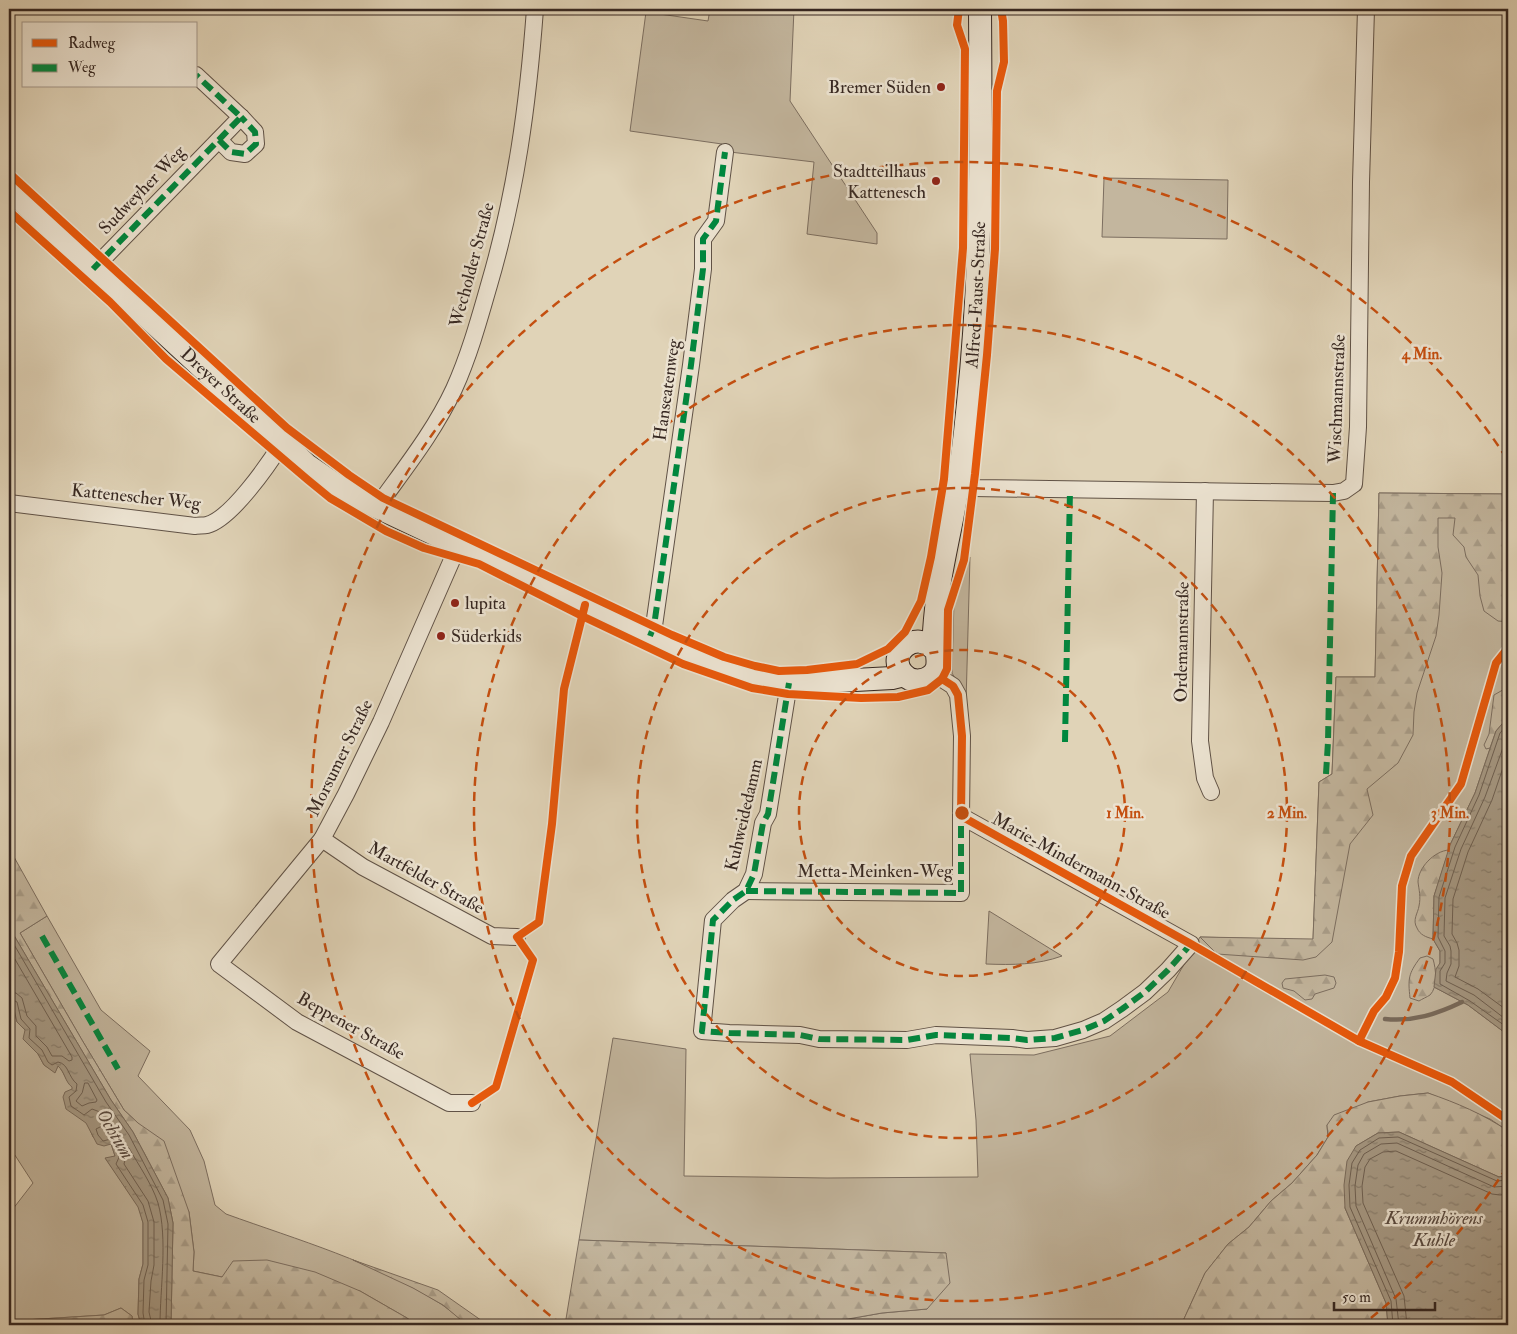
<svg xmlns="http://www.w3.org/2000/svg" width="1517" height="1334" font-family="'IM FELL Double Pica',serif">
<style>
.green{fill:#c3b69e;stroke:#7c6e60}
.forest{fill:url(#forest-firs);stroke:#7c6e60}
.water{fill:url(#water-ripples);stroke:#796b5c}
.lines{fill:none;stroke-linecap:round;stroke-linejoin:round}
.shore{stroke:#6e6052;stroke-width:1}
.stream{stroke:#796b5c;stroke-width:4.5}
.street-casing{stroke:#605246;stroke-width:18}
.secondary-casing{stroke:#362721;stroke-width:24}
.street{stroke:#ebe2d0;stroke-width:16}
.secondary{stroke:#ebe2d0;stroke-width:22}
.quiet{stroke:#00873e;stroke-width:6;stroke-dasharray:12 6;stroke-linecap:butt}
.cycleway-casing{stroke:#ebe2d0;stroke-width:11}
.cycleway{stroke:#e8590c;stroke-width:8}
.ring{fill:none;stroke:#c44f10;stroke-width:2.5;stroke-dasharray:9 6}
.poi-dot{fill:#8f2418;stroke:#ebe2d0;stroke-width:2}
.labels{text-anchor:middle;dominant-baseline:central;stroke-width:5;stroke-linejoin:round;paint-order:stroke}
.poi-label{font-size:18px;fill:#362721;stroke:#ebe2d0;text-anchor:end}
.street-label{font-size:18px;fill:#362721;stroke:#ebe2d0}
.water-label{font-size:19px;font-style:italic;fill:#58493f;stroke:#ebe2d0}
.centre{fill:#c44f10;stroke:#ebe2d0;stroke-width:2.5}
.ring-label{font-size:15px;text-anchor:middle;font-weight:bold;fill:#c44f10;stroke:#ebe2d0;stroke-width:5;stroke-linejoin:round;paint-order:stroke}
</style>
<defs>
<pattern id="forest-firs" width="22" height="20" patternUnits="userSpaceOnUse" patternTransform="scale(1.25)"><rect width="22" height="20" fill="#c3b69e"/><path d="M5 1l3.5 6h-7zM16 11l3.5 6h-7z" fill="#a89c88"/></pattern>
<pattern id="water-ripples" width="26" height="14" patternUnits="userSpaceOnUse" patternTransform="scale(1.25)"><rect width="26" height="14" fill="#a69984"/><path d="M2 4q2-2 4 0t4 0M15 11q2-2 4 0t4 0" fill="none" stroke="#887d6c"/></pattern>
</defs>
<rect width="100%" height="100%" fill="#e0d3b7"/>
<filter id="stains"><feTurbulence type="fractalNoise" baseFrequency=".004" numOctaves="4"/><feColorMatrix values="0 0 0 0 .2 0 0 0 0 .09 0 0 0 0 .02 0 0 0 .5 -.17"/></filter>
<radialGradient id="worn" r=".72"><stop offset=".6" stop-color="#630" stop-opacity="0"/><stop offset="1" stop-color="#630" stop-opacity=".3"/></radialGradient>
<!-- green -->
<g class="green">
<path d="M710 9H794L790 101 877 233V244L807 234 814 162 730 152 722 144 630 131 646 12 708 21Z"/>
<path d="M1104 178 1228 180 1227 239 1102 237Z"/>
<path d="M1379 493 1508 494V717L1496 731 1475 793 1450 845 1434 896 1433 939 1440 951V963L1434 987 1468 1005 1508 1035V1131L1490 1119 1428 1093 1400 1096 1368 1102 1327 1125 1328 1137 1317 1155 1292 1183 1271 1201 1249 1227 1228 1244 1205 1273 1183 1321 1179 1325H829L831 1322 882 1313 927 1309 946 1253 579 1240 613 1038 686 1049 684 1176 827 1178 978 1177 976 1120 970 1054 1034 1055 1110 1036 1168 992 1200 937 1313 940 1319 782 1332 774 1336 677H1375Z"/>
<path d="M966 557H970L966 703 957 682 952 673 954 600Z"/>
<path d="M989 911 1062 956C1037 965 1013 965 986 964Z"/>
<path d="M47 916 101 1010 150 1051 138 1076 190 1130 204 1161 215 1205 226 1214C298 1240 375 1262 441 1304 450 1310 459 1318 467 1325H416L407 1318 360 1291 222 1277 193 1271 194 1252 189 1212 138 1123 124 1110 82 1040 20 933Z"/>
<path d="M9 1002 13 1004 17 1022 26 1030 24 1039 38 1054 44 1065 55 1072 58 1066C65 1072 65 1082 73 1087L93 1137 111 1143 115 1156 106 1159 139 1207 143 1223V1264L139 1279 138 1314 141 1325H133L132 1316 121 1308 104 1315 9 1321V1214L33 1183 9 1146Z"/>
</g>
<!-- forest -->
<g class="forest">
<path d="M1379 493 1508 494V622L1498 621 1484 611 1480 596 1478 575 1466 557 1464 547 1453 535 1455 518H1438V547L1442 573 1439 615 1436 636 1417 693 1414 712 1413 735 1398 763 1367 789 1373 815 1350 844 1332 942 1316 957 1303 960 1217 954 1200 937 1313 939 1319 782 1332 774 1336 677H1375Z"/>
<path d="M1508 687V717L1496 731 1490 748 1486 749 1484 745 1489 734 1494 695Z"/>
<path d="M9 848 47 916 20 933 82 1040 124 1110 138 1123 164 1141 189 1212 194 1252 193 1271 222 1277 233 1261 267 1260 315 1272 360 1291 407 1318 416 1325H171L173 1223 168 1198 133 1132 111 1100 9 927Z"/>
<path d="M1449 850 1434 896 1433 939C1426 937 1420 935 1417 928 1412 920 1418 913 1419 906 1421 897 1419 890 1418 882 1418 868 1434 851 1449 850Z"/>
<path d="M1427 956 1433 959C1436 969 1438 987 1430 995 1427 997 1422 999 1419 1001L1410 998C1408 979 1408 974 1420 958Z"/>
<path d="M1325 975 1334 977 1336 983 1334 988 1315 994 1312 999 1305 1000 1294 991 1283 988 1282 983 1285 979Z"/>
<path d="M1428 1093C1457 1103 1483 1114 1508 1131V1175L1499 1177 1399 1132 1378 1133 1356 1146 1345 1208 1386 1303 1388 1325H1179L1183 1321 1205 1273 1228 1244 1249 1227 1271 1201 1292 1183 1317 1155 1328 1137 1327 1125 1334 1115 1368 1102 1400 1096Z"/>
<path d="M579 1240 946 1253 950 1283 927 1309 882 1313 831 1322 829 1325H565Z"/>
<path d="M353 1260 438 1290 485 1323 505 1325H467L443 1305 413 1288Z"/>
<path d="M121 1308 132 1316 133 1325H9V1321L104 1315Z"/>
</g>
<!-- water -->
<g class="water">
<path d="M1508 717V1035L1468 1005 1434 987 1436 969 1440 963V951L1433 939 1434 896 1450 845 1475 793 1496 731Z"/>
<path d="M9 927 111 1100 133 1132 168 1198 173 1223 171 1325H141L138 1314 139 1279 143 1264V1223L138 1207 105 1158 115 1156 111 1144 104 1146 97 1144 86 1123 66 1109 63 1097 65 1092 72 1089V1087C65 1082 65 1072 58 1066L55 1073 44 1065 38 1054 23 1039 25 1030 17 1022 13 1005 9 1002Z"/>
<path d="M1399 1132 1499 1177 1508 1175V1325H1388L1386 1303 1345 1208 1344 1185 1347 1161 1356 1146 1378 1133Z"/>
</g>
<g class="lines">
<!-- shore -->
<g class="shore">
<path d="M1508 724 1500 733 1479 795 1455 847 1439 897 1438 937 1445 951V963L1440 971V984L1470 1001 1508 1028"/>
<path d="M1508 734 1485 797 1461 849 1445 898 1444 936 1450 946 1451 951V964L1447 973 1446 981 1474 995 1508 1021"/>
<path d="M1508 753 1492 800 1468 852 1453 899 1452 934 1457 943 1459 950V966L1455 977 1478 989 1508 1011"/>
<path d="M9 936 106 1102 129 1135 163 1200 168 1224 166 1325"/>
<path d="M9 949 72 1057V1060L69 1061 62 1056H52L47 1047 36 1036V1026L27 1016 22 998 16 993 9 992"/>
<path d="M9 998 17 1002 21 1019 30 1029 29 1038 42 1050 48 1062 52 1065 58 1062C69 1064 68 1077 77 1084L76 1091 69 1097 71 1106 84 1115 92 1109 100 1112 103 1122 102 1126 96 1129 98 1135 103 1141 111 1139 116 1142 120 1155 116 1164 143 1205 148 1222V1265L144 1280 143 1313 145 1325"/>
<path d="M85 1083H88L97 1100 96 1102 89 1103 82 1106 76 1101 82 1093Z"/>
<path d="M152 1325 149 1312 151 1281 154 1265V1222L148 1201 124 1164 126 1156 125 1149 127 1147 129 1148C139 1166 152 1184 158 1203 168 1239 160 1288 160 1325"/>
<path d="M1393 1325 1391 1301 1350 1207 1349 1185 1352 1163 1360 1150 1379 1138 1398 1137 1497 1181 1508 1180"/>
<path d="M1399 1325 1396 1299 1356 1206 1355 1186 1358 1165 1364 1154 1381 1144 1397 1143 1494 1187 1508 1186"/>
<path d="M1407 1325 1404 1296 1363 1203 1362 1186 1365 1167 1370 1159 1383 1152 1396 1151 1492 1194 1500 1195 1508 1194"/>
</g>
<!-- stream -->
<path class="stream" d="M1385 1019C1413 1022 1437 1014 1462 1002"/>
<defs>
<g id="street">
<path d="M219 140 231 152 245 154 256 144 255 132 241 117"/>
<path d="M93 269 241 117 196 75"/>
<path d="M959 485 973 488 1333 493 1344 491 1354 484 1358 427 1361 182 1366 9"/>
<path d="M1205 491 1200 741 1205 778 1211 792"/>
<path d="M9 503 195 526C199 525 203 526 207 525 231 519 269 464 282 443"/>
<path d="M377 507C404 469 434 432 454 389 469 356 479 320 489 285 516 193 528 104 535 9"/>
<path d="M458 546 381 722 346 794 322 839 219 964 297 1022 449 1103H472"/>
<path d="M650 636 654 626 691 365 703 269V239L716 221 725 152"/>
<path d="M789 683 768 814 763 823 754 874 746 891 733 900 713 920 702 1031 729 1033 800 1035 819 1039 907 1040 936 1035 1012 1038 1027 1040 1055 1038 1083 1030 1104 1021 1122 1009 1145 992 1168 970 1191 944 961 816 962 736 958 695 953 686 942 679 935 671"/>
<path d="M322 839 363 867 492 936 517 937"/>
<path d="M746 891 961 893V816"/>
</g>
<g id="secondary">
<path id="s1" d="M9 189 307 465 336 485 377 507 688 654 771 682 799 683 892 678 904 675"/>
<path id="s2" d="M935 650C916 628 885 654 903 674 912 684 929 682 936 670 941 659 933 644 934 632 936 597 943 563 950 529 959 486 964 446 968 403 982 272 981 140 980 9"/>
</g>
</defs>
<!-- street casing -->
<use href="#street" class="street-casing"/>
<!-- secondary casing -->
<use href="#secondary" class="secondary-casing"/>
<!-- street -->
<use href="#street" class="street"/>
<!-- secondary -->
<use href="#secondary" class="secondary"/>
<!-- quiet -->
<g class="quiet">
<path d="M219 140 231 152 245 154 256 144 255 132 241 117"/>
<path d="M93 269 241 117 196 75"/>
<path d="M650 636 654 626 691 365 703 269V239L716 221 725 152"/>
<path d="M789 683 768 814 763 823 754 874 746 891 733 900 713 920 702 1031 729 1033 800 1035 819 1039 907 1040 936 1035 1012 1038 1027 1040 1055 1038 1083 1030 1104 1021 1122 1009 1145 992 1168 970 1191 944"/>
<path d="M1065 742 1070 490"/>
<path d="M1326 774 1328 742 1333 493"/>
<path d="M746 891 961 893V816"/>
<path d="M42 936 118 1069"/>
</g>
<defs>
<g id="cycleway">
<path d="M9 173 287 428 349 475 383 498 672 635 724 657 755 666 779 671 807 670 857 664 888 649 905 632 921 601 931 557 944 479 963 248 965 49 957 25 959 9"/>
<path d="M9 211 110 302 166 359 308 480 330 498 386 531 424 548 479 564 582 616 683 664 752 688 788 694 861 698 898 697 928 690 942 679 947 669 948 610 964 560 975 474 987 355 995 249 997 91 1004 62 1003 21 1001 9"/>
<path d="M942 679 953 686 958 695 962 736 961 816 1191 944 1359 1041 1452 1082 1508 1120"/>
<path d="M1359 1041 1374 1011 1386 997 1395 978 1399 952 1402 886 1411 856 1461 784 1496 663 1508 648"/>
<path d="M472 1103 496 1087 533 960 517 937 539 922 552 824 564 689 585 605"/>
</g>
</defs>
<!-- cycleway casing -->
<use href="#cycleway" class="cycleway-casing"/>
<!-- cycleway -->
<use href="#cycleway" class="cycleway"/>
</g>
<!-- distance rings -->
<g class="ring">
<circle cx="962" cy="813" r="163"/>
<circle cx="962" cy="813" r="325"/>
<circle cx="962" cy="813" r="488"/>
<path d="M1507 1167A650 650 0 0 1 1362 1325M562 1325A650 650 0 1 1 1507 459"/>
</g>
<!-- markers -->
<g class="poi-dot">
<circle cx="941" cy="87" r="5"/>
<circle cx="936" cy="181" r="5"/>
<circle cx="455" cy="603" r="5"/>
<circle cx="441" cy="636" r="5"/>
</g>
<g class="labels">
<!-- poi labels -->
<g class="poi-label">
<text x="931" y="87">Bremer Süden</text>
<text x="926" y="171">Stadtteilhaus<tspan x="926" dy="21">Kattenesch</tspan></text>
<text x="465" y="603" text-anchor="start">lupita</text>
<text x="451" y="636" text-anchor="start">Süderkids</text>
</g>
<!-- street labels -->
<g class="street-label">
<text transform="translate(142 190) rotate(-46)">Sudweyher Weg</text>
<text transform="translate(472 265) rotate(-75)">Wecholder Straße</text>
<text stroke="none"><textPath href="#s2" startOffset="482">Alfred-Faust-Straße</textPath></text>
<text stroke="none"><textPath href="#s1" startOffset="289">Dreyer Straße</textPath></text>
<text transform="translate(667 390) rotate(-82)">Hanseatenweg</text>
<text transform="translate(1337 399) rotate(-88)">Wischmannstraße</text>
<text transform="translate(136 497) rotate(6)">Kattenescher Weg</text>
<text transform="translate(1182 642) rotate(-89)">Ordemannstraße</text>
<text transform="translate(340 758) rotate(-64)">Morsumer Straße</text>
<text transform="translate(744 815) rotate(-77)">Kuhweidedamm</text>
<text transform="translate(1081 866) rotate(29)">Marie-Mindermann-Straße</text>
<text x="875" y="871">Metta-Meinken-Weg</text>
<text transform="translate(426 878) rotate(29)">Martfelder Straße</text>
<text transform="translate(351 1026) rotate(29)">Beppener Straße</text>
</g>
<!-- water labels -->
<g class="water-label">
<text transform="translate(115 1134) rotate(59)">Ochtum</text>
<text x="1434" y="1218">Krummhörens<tspan x="1434" dy="22">Kuhle</tspan></text>
</g>
</g>
<circle cx="962" cy="813" r="8" class="centre"/>
<g class="ring-label">
<text x="1422" y="359">4 Min.</text>
<text x="1125" y="818">1 Min.</text>
<text x="1287" y="818">2 Min.</text>
<text x="1450" y="818">3 Min.</text>
</g>
<!-- margin -->
<rect width="1517" height="1334" fill="none" stroke="#e0d3b7" stroke-width="30"/>
<rect x="10" y="10" width="1497" height="1314" fill="none" stroke="#362721" stroke-width="2.5"/>
<rect x="15" y="15" width="1487" height="1304" fill="none" stroke="#362721"/>
<!-- legend -->
<rect x="22" y="22" width="175" height="65" fill="#ebe2d0" stroke="#a3978a"/>
<rect x="32" y="39" width="25" height="8" fill="#e8590c" stroke="#a3978a"/>
<text x="68" y="48" font-size="15" fill="#362721">Radweg</text>
<rect x="32" y="64" width="25" height="8" fill="#00873e" stroke="#a3978a"/>
<text x="68" y="72" font-size="15" fill="#362721">Weg</text>
<!-- scale -->
<path d="M1334 1302v8h101v-8" fill="none" stroke="#362721" stroke-width="2.5"/>
<text x="1342" y="1302" font-size="15" fill="#362721" stroke="#ebe2d0" stroke-width="4" paint-order="stroke">50 m</text>
<rect width="100%" height="100%" filter="url(#stains)"/>
<rect width="100%" height="100%" fill="url(#worn)"/>
</svg>
